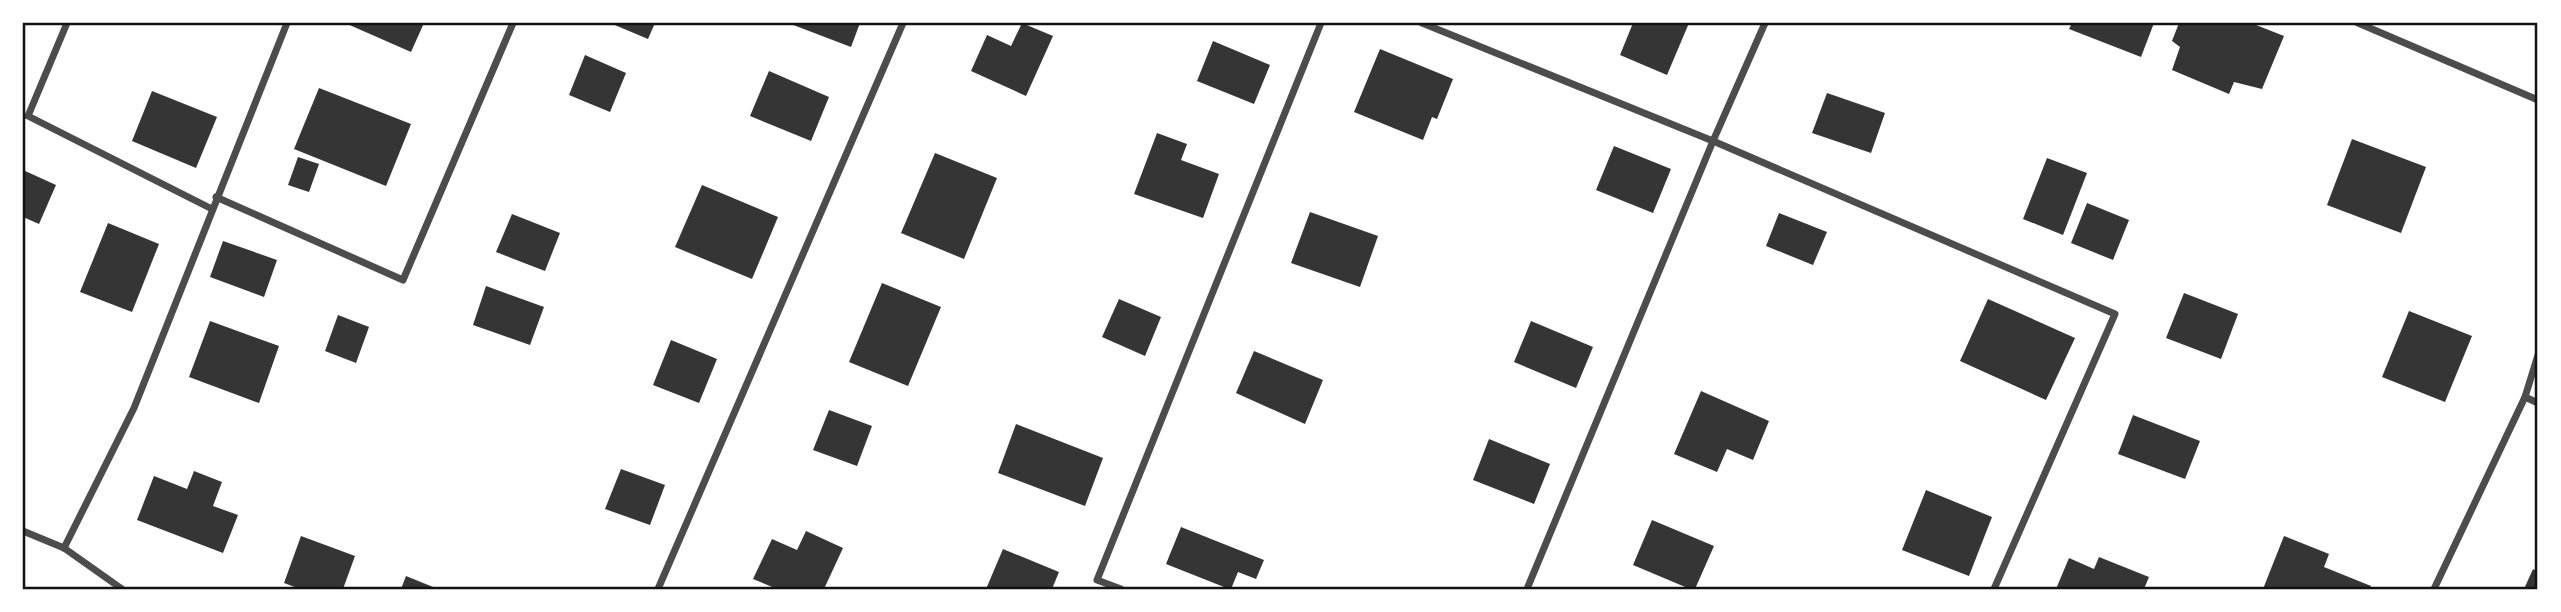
<svg xmlns="http://www.w3.org/2000/svg" width="2561" height="612" font-family="'Nunito Sans',sans-serif">
<style>
.building{fill:#353535}
.lines{fill:none;stroke-linecap:round;stroke-linejoin:round}
.minor{stroke:#4c4c4c;stroke-width:7}
.neatline{fill:none;stroke:#111;stroke-width:2.5}
</style>
<rect width="100%" height="100%" fill="#fff"/>
<!-- building -->
<g class="building">
<path d="M345 23H424L411 52Z"/>
<path d="M610 23H655L648 39Z"/>
<path d="M788 23H860L851 47Z"/>
<path d="M1022 23 1053 36 1026 96 971 71 987 35 1011 46Z"/>
<path d="M1633 23H1689L1667 75 1620 55Z"/>
<path d="M2072 23H2154L2141 57 2069 29Z"/>
<path d="M2179 23H2251L2284 36 2262 89 2234 82 2229 94 2172 70 2180 47 2172 41Z"/>
<path d="M1213 41 1270 65 1254 104 1197 81Z"/>
<path d="M1380 49 1453 79 1437 119 1432 117 1423 140 1354 112Z"/>
<path d="M585 55 626 73 610 112 569 95Z"/>
<path d="M769 71 829 97 811 141 750 116Z"/>
<path d="M319 88 411 124 386 186 294 149Z"/>
<path d="M152 91 217 117 196 168 132 141Z"/>
<path d="M1827 93 1885 113 1871 153 1812 133Z"/>
<path d="M1157 133 1187 144 1181 160 1219 174 1203 218 1134 194Z"/>
<path d="M2352 139 2426 167 2401 233 2327 205Z"/>
<path d="M1614 146 1671 169 1653 213 1596 190Z"/>
<path d="M935 153 997 178 964 259 901 233Z"/>
<path d="M298 157 319 164 309 192 288 185Z"/>
<path d="M2047 158 2087 173 2063 235 2023 219Z"/>
<path d="M23 170 56 185 39 224 23 217Z"/>
<path d="M702 185 778 217 752 279 675 247Z"/>
<path d="M2087 203 2129 220 2113 260 2071 243Z"/>
<path d="M1310 212 1378 236 1360 287 1291 263Z"/>
<path d="M1779 213 1827 232 1813 265 1766 246Z"/>
<path d="M512 214 560 233 545 271 496 252Z"/>
<path d="M108 223 159 244 132 312 80 292Z"/>
<path d="M223 241 277 260 264 297 210 277Z"/>
<path d="M882 283 941 307 908 386 849 362Z"/>
<path d="M486 286 544 307 530 345 473 325Z"/>
<path d="M2184 293 2238 314 2221 359 2166 338Z"/>
<path d="M1119 299 1161 317 1145 356 1102 337Z"/>
<path d="M1988 299 2075 338 2046 400 1960 361Z"/>
<path d="M2409 311 2472 336 2445 402 2382 377Z"/>
<path d="M338 315 369 327 356 363 325 351Z"/>
<path d="M210 321 279 346 259 403 189 377Z"/>
<path d="M1531 321 1593 347 1576 388 1514 362Z"/>
<path d="M671 340 717 359 699 403 653 385Z"/>
<path d="M1254 351 1323 380 1305 424 1236 393Z"/>
<path d="M1701 391 1769 421 1753 460 1727 449 1717 472 1674 454Z"/>
<path d="M829 410 872 426 857 466 813 450Z"/>
<path d="M2133 415 2200 441 2185 479 2118 454Z"/>
<path d="M1016 424 1103 458 1085 506 998 473Z"/>
<path d="M1489 439 1550 464 1534 504 1473 480Z"/>
<path d="M621 469 665 485 650 525 605 509Z"/>
<path d="M194 471 222 482 213 506 238 515 223 553 137 520 154 476 187 489Z"/>
<path d="M1926 490 1992 517 1969 576 1902 550Z"/>
<path d="M1652 520 1714 546 1695 589H1690L1633 565Z"/>
<path d="M1181 527 1264 560 1256 579 1238 572 1231 589H1229L1166 564Z"/>
<path d="M806 531 843 548 824 589H777L753 579 772 539 797 550Z"/>
<path d="M301 536 355 556 343 589H300L284 583Z"/>
<path d="M2284 536 2329 554 2324 567 2371 586 2370 589H2263Z"/>
<path d="M1003 549 1059 572 1052 589H986Z"/>
<path d="M2099 557 2149 577 2144 589H2056L2069 558 2094 569Z"/>
<path d="M2533 569 2538 572V589H2524Z"/>
<path d="M406 576 438 589H401Z"/>
</g>
<g class="lines">
<!-- minor -->
<g class="minor">
<path d="M67 23 28 116 212 209"/>
<path d="M1422 23 1713 141 2115 314 1994 589"/>
<path d="M2358 23 2538 100"/>
<path d="M216 197 403 280 513 23"/>
<path d="M2525 397 2538 403"/>
<path d="M23 531 64 548 122 589"/>
<path d="M64 548 134 408 287 23"/>
<path d="M658 589 903 23"/>
<path d="M1121 589 1097 580 1321 23"/>
<path d="M1527 589 1713 141 1765 23"/>
<path d="M2434 589 2525 397 2538 355"/>
</g>
</g>
<!-- border -->
<rect width="2561" height="612" fill="none" stroke="#ffffff" stroke-width="49"/>
<rect x="24" y="24" width="2512" height="564" class="neatline"/>
</svg>
